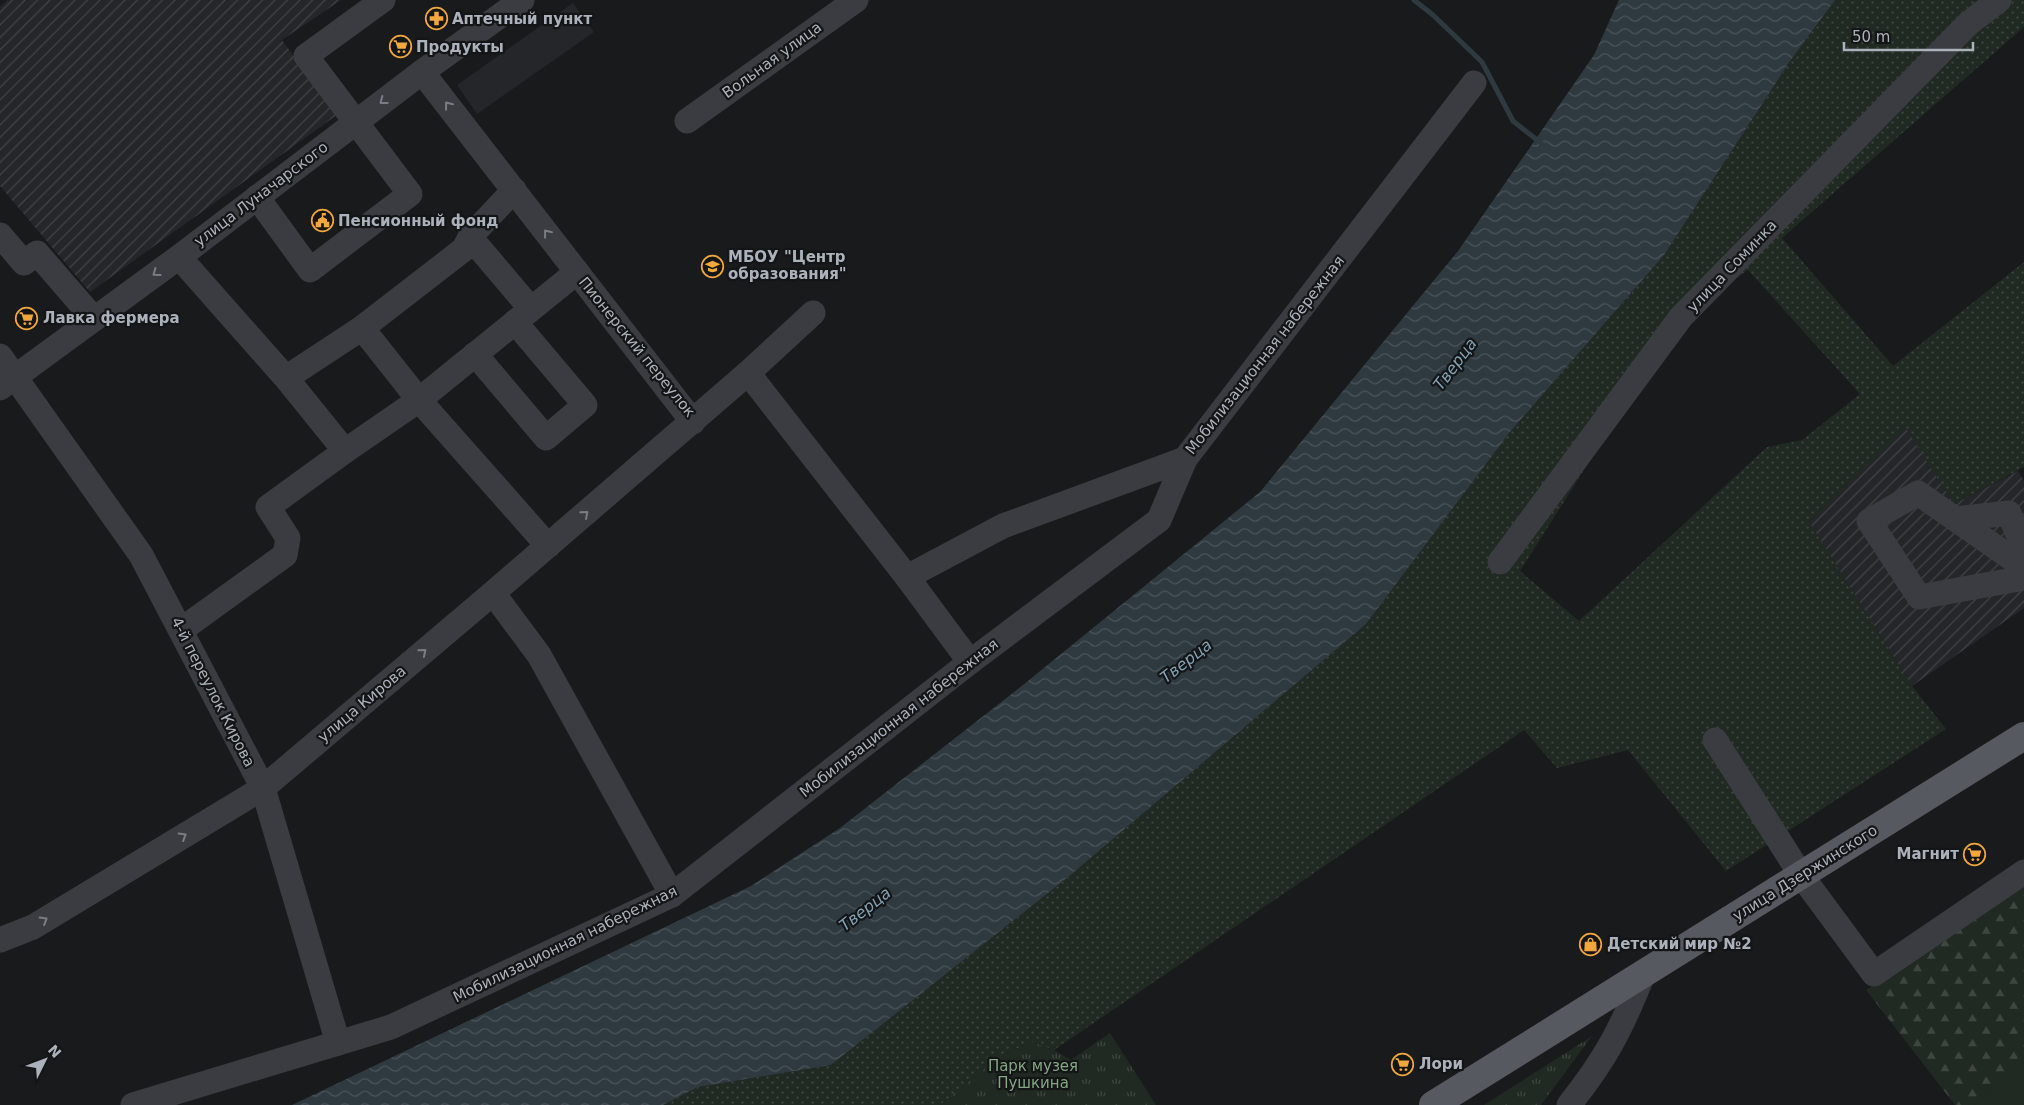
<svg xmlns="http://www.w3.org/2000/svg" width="2024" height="1105" font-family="'DejaVu Sans',sans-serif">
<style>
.built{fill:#252629}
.industrial{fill:url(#industrial-furrows)}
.grass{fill:url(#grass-dots);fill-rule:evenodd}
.forest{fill:url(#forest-firs)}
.park{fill:url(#park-tufts)}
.pitch{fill:#212a22}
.water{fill:url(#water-waves)}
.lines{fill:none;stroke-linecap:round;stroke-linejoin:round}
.stream{stroke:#2f3a40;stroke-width:5}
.minor{stroke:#3a3c41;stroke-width:25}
.major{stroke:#565960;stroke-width:28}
.oneway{stroke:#797d84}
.labels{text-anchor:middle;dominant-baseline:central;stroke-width:4.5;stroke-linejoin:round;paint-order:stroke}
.poi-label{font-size:15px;font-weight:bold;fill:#acb2bb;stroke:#141517;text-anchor:start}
.street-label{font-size:15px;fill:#acb2bb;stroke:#141517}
.park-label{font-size:15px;fill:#84a683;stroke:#141517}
.water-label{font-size:16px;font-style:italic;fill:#84a2b5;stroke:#141517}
</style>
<defs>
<pattern id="industrial-furrows" width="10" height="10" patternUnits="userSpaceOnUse" patternTransform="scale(1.25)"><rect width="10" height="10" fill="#252629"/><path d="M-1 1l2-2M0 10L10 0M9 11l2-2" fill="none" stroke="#424346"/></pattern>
<pattern id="grass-dots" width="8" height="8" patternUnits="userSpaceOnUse" patternTransform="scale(1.25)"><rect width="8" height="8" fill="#212a22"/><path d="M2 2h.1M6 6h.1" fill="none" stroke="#3f4640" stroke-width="1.8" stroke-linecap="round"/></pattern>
<pattern id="forest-firs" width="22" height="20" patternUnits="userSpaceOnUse" patternTransform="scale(1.25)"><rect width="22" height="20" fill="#212a22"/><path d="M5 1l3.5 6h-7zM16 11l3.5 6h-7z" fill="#3f4640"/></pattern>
<pattern id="park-tufts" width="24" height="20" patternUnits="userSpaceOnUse" patternTransform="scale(1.25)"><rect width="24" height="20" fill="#212a22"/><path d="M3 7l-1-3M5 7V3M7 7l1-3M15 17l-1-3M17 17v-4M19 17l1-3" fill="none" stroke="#3f4640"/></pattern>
<pattern id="water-waves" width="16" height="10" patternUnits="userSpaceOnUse" patternTransform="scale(1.25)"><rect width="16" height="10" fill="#2f3a40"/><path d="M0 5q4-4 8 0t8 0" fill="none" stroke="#4a545a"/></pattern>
</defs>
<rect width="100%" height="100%" fill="#191a1c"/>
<!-- built -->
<path class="built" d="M573 3 594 32 477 114 457 85Z"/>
<!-- industrial -->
<g class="industrial">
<path d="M8 0H341L282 40 337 115 90 292 0 186V7Z"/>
<path d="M1905 426 1954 504 2018 471 2024 481V608L1912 686 1809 522Z"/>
</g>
<!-- grass -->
<path class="grass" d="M1835 0H2024V27L1782 238 1893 366 2024 262V467L1954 504 1905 427 1809 522 1912 686 1946 729 1726 871 1628 750 1557 768 1524 730 1054 1050 1032 1042 1002 1055 940 1105H663L698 1087 831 1065 1067 878 1366 624 1510 432 1664 255 1790 61ZM1748 270 1860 394 1802 440 1767 447 1579 621 1520 571 1681 317Z"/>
<!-- forest -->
<path class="forest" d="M2024 885V1062L1974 1105H1955L1866 990Z"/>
<!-- park -->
<g class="park">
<path d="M1110 1033 1156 1105H940L1002 1055 1032 1042 1054 1050 1071 1060Z"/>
<path d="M1592 1036 1541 1105H1484Z"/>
</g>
<!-- pitch -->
<path class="pitch" d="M2024 1062V1105H1974Z"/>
<!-- water -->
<path class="water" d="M1619 0H1835L1790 61 1664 255 1510 432 1366 624 1067 878 831 1065 698 1087 663 1105H292L751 886 840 828 1023 685 1260 492 1458 251 1594 55Z"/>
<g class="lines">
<!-- stream -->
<path class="stream" d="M1414 0 1433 15 1482 62 1513 121 1541 143"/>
<!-- minor -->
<g class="minor">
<path d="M422 72 693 422"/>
<path d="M687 121 856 0"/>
<path d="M514 190 470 237 531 309"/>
<path d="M257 197 310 270 410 194 306 56 383 0"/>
<path d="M0 235 24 263 37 253 94 319"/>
<path d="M179 257 286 378 362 328 419 400 345 451 286 378"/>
<path d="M362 328 464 249 470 237"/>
<path d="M475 354 546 438 585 405 515 322"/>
<path d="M0 356 141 555 263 788 338 1043"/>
<path d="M748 373 813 313"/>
<path d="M0 388 179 257 422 72 522 0"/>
<path d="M1955 519 2009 513 2024 549"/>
<path d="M548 546 419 400 577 272"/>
<path d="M1500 562 1681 317 1969 23 1999 0"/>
<path d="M2024 567 1918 493 1869 521 1919 597 2024 578"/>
<path d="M907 577 1003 526 1185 459"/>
<path d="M493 593 539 655 672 895"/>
<path d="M181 630 285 555 288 538 268 507 345 451"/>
<path d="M1715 740 1801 875 1874 974 2024 872"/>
<path d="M0 940 33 927 263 788 493 593 748 373 907 577 970 662"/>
<path d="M133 1105 391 1027 672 895 970 662 1159 520 1185 459 1474 83"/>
<path d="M1569 1105C1605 1060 1622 1028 1643 974"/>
</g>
<!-- major -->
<path class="major" d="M1433 1105 2024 736"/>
</g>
<!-- one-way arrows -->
<defs><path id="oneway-chevron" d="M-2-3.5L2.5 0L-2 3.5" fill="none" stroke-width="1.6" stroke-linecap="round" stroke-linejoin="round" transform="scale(1.25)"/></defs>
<g class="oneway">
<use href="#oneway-chevron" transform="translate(383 101) rotate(143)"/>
<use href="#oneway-chevron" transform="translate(448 105) rotate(-128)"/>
<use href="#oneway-chevron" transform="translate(547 233) rotate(-128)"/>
<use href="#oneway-chevron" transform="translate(156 273) rotate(144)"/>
<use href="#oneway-chevron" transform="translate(585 514) rotate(-41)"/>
<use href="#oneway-chevron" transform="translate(423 652) rotate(-40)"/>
<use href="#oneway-chevron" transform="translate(183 836) rotate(-31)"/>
<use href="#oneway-chevron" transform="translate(44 920) rotate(-31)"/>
</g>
<!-- icons -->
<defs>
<symbol id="pharmacy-ring" viewBox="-11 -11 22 22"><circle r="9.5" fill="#141517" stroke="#f1a73c" stroke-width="1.5"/><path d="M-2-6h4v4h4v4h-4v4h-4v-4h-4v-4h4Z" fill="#f1a73c"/></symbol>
<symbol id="supermarket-ring" viewBox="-11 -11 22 22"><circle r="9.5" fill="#141517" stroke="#f1a73c" stroke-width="1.5"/><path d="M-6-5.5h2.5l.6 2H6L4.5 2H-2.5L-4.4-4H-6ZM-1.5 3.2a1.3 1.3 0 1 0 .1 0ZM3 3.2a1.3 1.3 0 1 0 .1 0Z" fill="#f1a73c"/></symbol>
<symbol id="civic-ring" viewBox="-11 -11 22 22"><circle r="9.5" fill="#141517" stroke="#f1a73c" stroke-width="1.5"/><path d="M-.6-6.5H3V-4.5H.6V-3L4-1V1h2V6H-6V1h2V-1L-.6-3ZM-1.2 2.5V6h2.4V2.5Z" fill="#f1a73c"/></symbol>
<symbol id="school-ring" viewBox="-11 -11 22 22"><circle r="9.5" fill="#141517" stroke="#f1a73c" stroke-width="1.5"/><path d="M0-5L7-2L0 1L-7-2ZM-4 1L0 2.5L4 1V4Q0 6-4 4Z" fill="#f1a73c"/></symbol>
<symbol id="shop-ring" viewBox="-11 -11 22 22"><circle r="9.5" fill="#141517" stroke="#f1a73c" stroke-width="1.5"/><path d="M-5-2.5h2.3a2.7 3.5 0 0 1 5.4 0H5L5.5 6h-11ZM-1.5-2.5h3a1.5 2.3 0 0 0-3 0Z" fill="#f1a73c"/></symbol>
</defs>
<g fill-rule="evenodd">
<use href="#pharmacy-ring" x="424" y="6" width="25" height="25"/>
<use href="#supermarket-ring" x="388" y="34" width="25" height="25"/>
<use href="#civic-ring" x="310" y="208" width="25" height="25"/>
<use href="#school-ring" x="700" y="254" width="25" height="25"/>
<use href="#supermarket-ring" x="14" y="306" width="25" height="25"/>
<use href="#supermarket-ring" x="1962" y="842" width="25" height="25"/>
<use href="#shop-ring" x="1578" y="932" width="25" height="25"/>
<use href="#supermarket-ring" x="1390" y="1052" width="25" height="25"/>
</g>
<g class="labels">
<!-- poi labels -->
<g class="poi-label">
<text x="452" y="19">Аптечный пункт</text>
<text x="416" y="47">Продукты</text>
<text x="338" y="221">Пенсионный фонд</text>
<text x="728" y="257">МБОУ "Центр<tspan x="728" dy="17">образования"</tspan></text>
<text x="43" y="318">Лавка фермера</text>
<text x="1959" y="854" text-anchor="end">Магнит</text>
<text x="1607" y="944">Детский мир №2</text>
<text x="1419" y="1064">Лори</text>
</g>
<!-- street labels -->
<g class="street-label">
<text transform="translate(772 60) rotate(-36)">Вольная улица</text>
<text transform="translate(261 194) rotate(-37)">улица Луначарского</text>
<text transform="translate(1732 266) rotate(-46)">улица Соминка</text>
<text transform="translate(637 347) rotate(51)">Пионерский переулок</text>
<text transform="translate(1265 355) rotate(-52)">Мобилизационная набережная</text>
<text transform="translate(213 692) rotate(63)">4-й переулок Кирова</text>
<text transform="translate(362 704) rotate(-40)">улица Кирова</text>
<text transform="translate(899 718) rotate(-38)">Мобилизационная набережная</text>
<text transform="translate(1805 873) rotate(-32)">улица Дзержинского</text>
<text transform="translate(565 944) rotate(-26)">Мобилизационная набережная</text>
</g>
<!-- park labels -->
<g class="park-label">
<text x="1033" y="1066">Парк музея<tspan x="1033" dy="17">Пушкина</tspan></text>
</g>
<!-- water labels -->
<g class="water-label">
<text transform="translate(1455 364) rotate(-53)">Тверца</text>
<text transform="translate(1186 661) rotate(-38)">Тверца</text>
<text transform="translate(865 909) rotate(-38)">Тверца</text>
</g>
</g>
<!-- north arrow -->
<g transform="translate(45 1060) rotate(48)" stroke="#141517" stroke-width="4" paint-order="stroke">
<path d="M0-4L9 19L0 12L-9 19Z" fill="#acb2bb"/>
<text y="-8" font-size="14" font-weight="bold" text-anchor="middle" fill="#acb2bb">N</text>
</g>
<!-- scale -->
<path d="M1844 42v8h129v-8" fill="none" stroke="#acb2bb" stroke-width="2.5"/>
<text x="1852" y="42" font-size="15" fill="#acb2bb" stroke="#141517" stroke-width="4" paint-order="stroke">50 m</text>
</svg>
